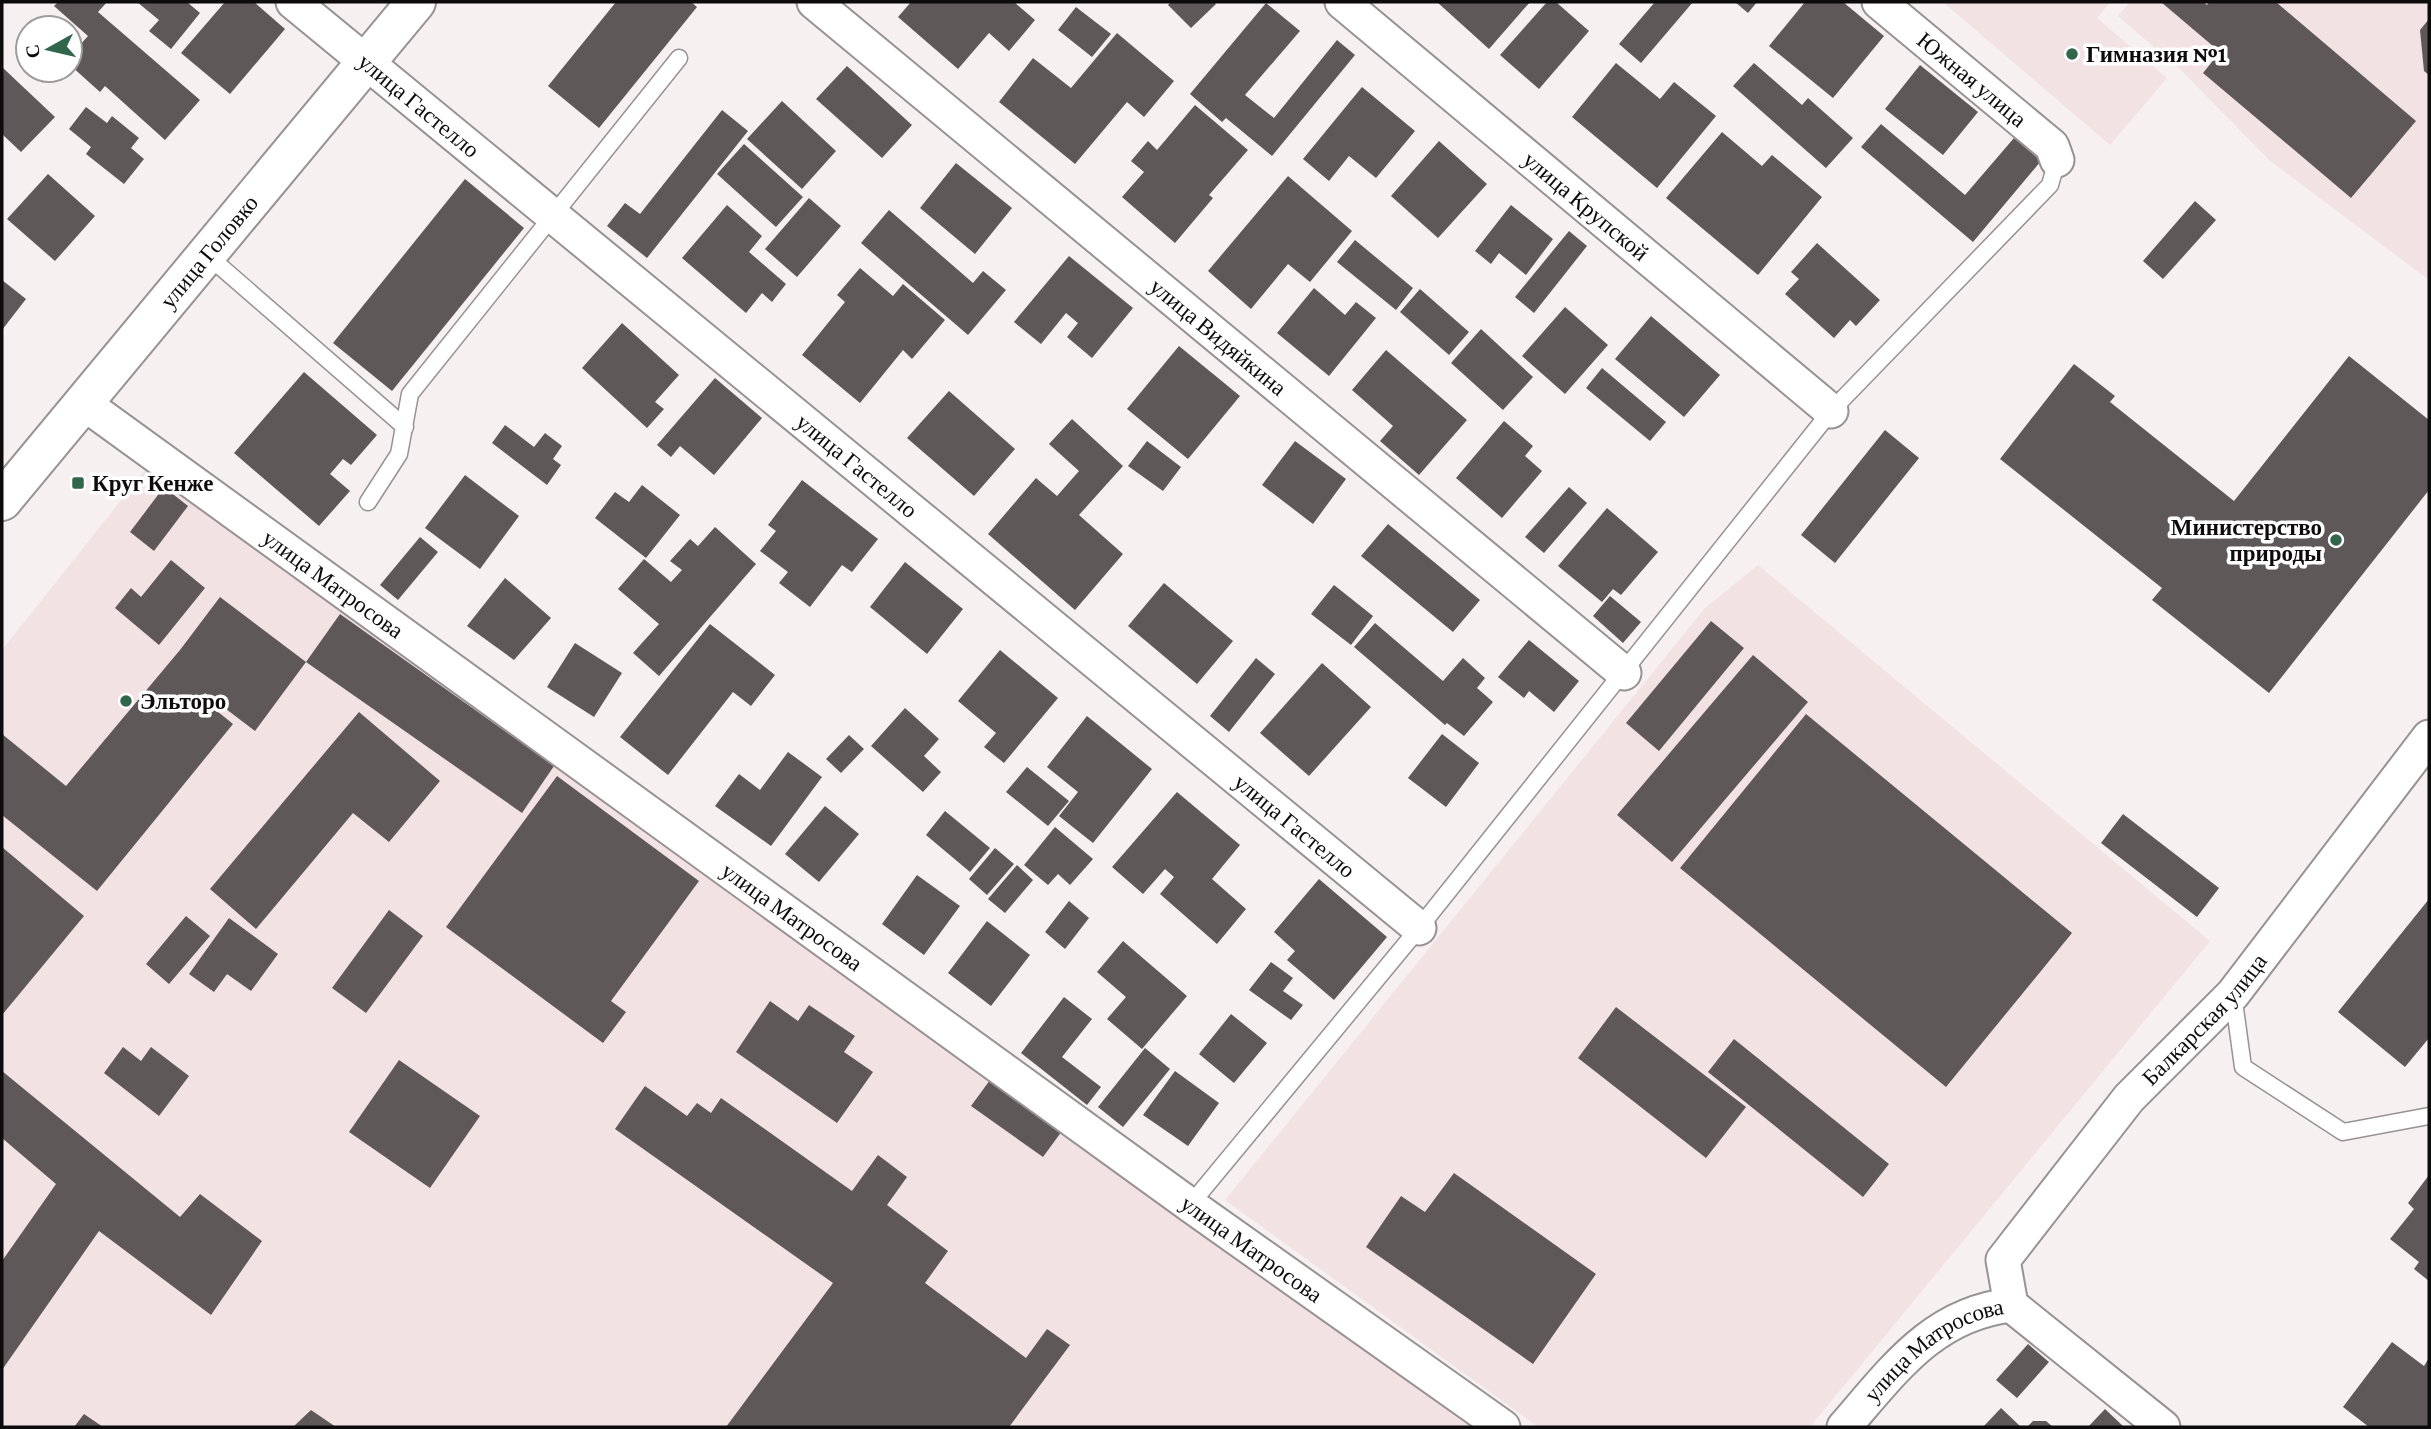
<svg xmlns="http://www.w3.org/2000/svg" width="2431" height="1429" font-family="'Crimson Pro',serif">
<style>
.built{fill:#f2e2e4}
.building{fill:#5e5859}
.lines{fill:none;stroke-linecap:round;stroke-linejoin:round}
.service-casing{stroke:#989292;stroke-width:19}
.minor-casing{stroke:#989292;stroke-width:37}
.tertiary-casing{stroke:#989292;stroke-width:42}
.service{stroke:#fff;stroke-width:16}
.minor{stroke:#fff;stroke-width:33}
.tertiary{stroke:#fff;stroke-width:38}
.poi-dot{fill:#31664c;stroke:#fff;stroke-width:2.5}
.labels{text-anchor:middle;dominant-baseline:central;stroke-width:7;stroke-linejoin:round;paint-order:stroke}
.poi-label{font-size:23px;font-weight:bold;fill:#0d0b0b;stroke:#fff;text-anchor:start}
.street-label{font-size:23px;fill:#0d0b0b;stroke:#fff}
</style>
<rect width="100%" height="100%" fill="#f6f0f0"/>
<!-- built -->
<g class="built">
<path d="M1943 2H2110L2097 18 2167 78 2110 145Z"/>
<path d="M2130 2H2429V280L2269 160 2184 73 2118 16Z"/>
<path d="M153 460 1494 1427H2V650Z"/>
<path d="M1758 565 2210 941 1810 1427H1538L1225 1200 1705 608Z"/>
</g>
<!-- building -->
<g class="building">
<path d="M58 2H107L98 12 200 100 165 140 105 86 100 92 70 65V56L88 36 54 6Z"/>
<path d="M137 2H187L200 13 171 49 149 31 159 20Z"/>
<path d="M225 2H254L285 29 230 94 181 53Z"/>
<path d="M616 2H691L697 7 599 128 548 86Z"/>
<path d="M911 2H1014L1035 20 1009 51 989 33 958 69 898 17Z"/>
<path d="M1171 2H1214L1216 4 1191 28 1168 5Z"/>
<path d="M1437 2H1530L1489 49Z"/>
<path d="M1547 2H1556L1589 31 1539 89 1500 55Z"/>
<path d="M1655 2H1693L1641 63 1619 44Z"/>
<path d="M1735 2H1757L1748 13Z"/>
<path d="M1805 2H1843L1884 36 1833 98 1769 46Z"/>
<path d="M2161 2H2203L2207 5 2209 2H2276L2416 121 2351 198 2203 73 2220 52Z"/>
<path d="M1266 3 1300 31 1245 95 1274 118 1337 40 1355 55 1272 156 1226 118 1222 122 1190 94Z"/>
<path d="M1076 7 1111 34 1092 57 1058 30Z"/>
<path d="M2429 19V75L2424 71 2420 30Z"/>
<path d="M1117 33 1174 81 1144 117 1127 102 1075 164 999 102 1033 58 1071 88Z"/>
<path d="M1616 63 1660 99 1674 82 1716 116 1657 188 1572 117Z"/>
<path d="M1754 63 1802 105 1808 98 1853 138 1826 168 1733 86Z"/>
<path d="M1920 65 1978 112 1943 155 1885 109Z"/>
<path d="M847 66 912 125 882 158 816 99Z"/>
<path d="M2 67 55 117 21 152 2 134Z"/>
<path d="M1362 87 1415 131 1376 178 1349 156 1329 181 1303 159Z"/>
<path d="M782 101 836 151 802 189 747 139Z"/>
<path d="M1195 105 1248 150 1209 195 1213 198 1175 243 1122 197 1144 172 1131 161 1148 141 1157 150Z"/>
<path d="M86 107 107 123 112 116 139 138 131 148 144 159 124 184 86 154 91 147 69 129Z"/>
<path d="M722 110 748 131 647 258 607 226 625 203 640 214Z"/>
<path d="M1881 124 1965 195 2014 138 2041 161 1973 242 1861 147Z"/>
<path d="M1722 132 1762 166 1772 155 1822 197 1758 275 1666 198Z"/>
<path d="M1439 141 1487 184 1438 238 1391 196Z"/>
<path d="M744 144 803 197 776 227 717 174Z"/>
<path d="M956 163 1012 208 975 254 920 208Z"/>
<path d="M48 174 95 216 55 261 7 219Z"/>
<path d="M1288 176 1352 231 1310 282 1288 264 1251 309 1208 271Z"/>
<path d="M465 179 524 228 392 391 333 343Z"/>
<path d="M809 198 841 226 797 277 765 249Z"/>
<path d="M2195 201 2216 220 2163 279 2143 261Z"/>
<path d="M727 205 762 236 749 252 786 284 772 302 762 293 746 313 682 258Z"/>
<path d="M1511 205 1553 239 1526 275 1499 253 1491 264 1475 251Z"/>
<path d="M889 210 973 283 983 271 1006 290 968 335 861 243Z"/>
<path d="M1569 231 1587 246 1534 313 1515 297Z"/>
<path d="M1355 240 1413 288 1396 310 1337 262Z"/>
<path d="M1817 243 1880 300 1856 326 1850 320 1834 338 1785 294 1799 279 1791 272Z"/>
<path d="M1069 256 1133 308 1092 358 1067 337 1078 323 1066 313 1041 344 1014 322Z"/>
<path d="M860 268 893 296 903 284 945 320 912 359 903 350 860 403 802 355 845 302 837 295Z"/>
<path d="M2 280 26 299 2 330Z"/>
<path d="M1314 288 1345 315 1356 302 1376 318 1329 376 1277 333Z"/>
<path d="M1420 289 1469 332 1449 355 1400 312Z"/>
<path d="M1565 307 1608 345 1565 394 1522 356Z"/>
<path d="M1651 316 1720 375 1684 417 1615 359Z"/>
<path d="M622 323 679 375 655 402 664 409 647 428 582 368Z"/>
<path d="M1481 329 1533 377 1503 410 1451 363Z"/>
<path d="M1179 346 1240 396 1188 459 1127 409Z"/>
<path d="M1386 350 1467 420 1419 475 1380 441 1393 426 1352 390Z"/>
<path d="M2349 356 2429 420V490L2269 693 2152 600 2162 588 2000 459 2074 364 2115 396 2110 402 2234 501Z"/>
<path d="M1602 368 1666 422 1650 441 1586 388Z"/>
<path d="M304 372 377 435 351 465 343 459 330 474 350 491 319 526 234 453Z"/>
<path d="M715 378 762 418 714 475 680 446 671 457 657 445Z"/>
<path d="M949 391 1015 449 974 496 907 438Z"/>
<path d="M1072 419 1123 466 1079 515 1123 554 1075 610 988 534 1036 478 1057 496 1079 471 1049 444Z"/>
<path d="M1504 421 1533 446 1525 456 1542 471 1502 518 1456 478Z"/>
<path d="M505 425 534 447 545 433 562 446 553 459 561 465 547 485 492 443Z"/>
<path d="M1885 430 1919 458 1835 563 1801 535Z"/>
<path d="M1147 441 1181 467 1163 491 1128 466Z"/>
<path d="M1295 441 1346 479 1313 524 1262 485Z"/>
<path d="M465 475 519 516 480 569 425 528Z"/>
<path d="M802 480 878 539 852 572 842 565 810 607 779 583 788 572 760 551 776 531 768 525Z"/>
<path d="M642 485 680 515 646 558 595 518 615 492 629 502Z"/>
<path d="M164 487 188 506 154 551 130 532Z"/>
<path d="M1569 487 1587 503 1544 553 1525 537Z"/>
<path d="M1607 508 1658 552 1621 595 1613 589 1602 602 1558 566Z"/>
<path d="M1388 524 1480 600 1453 632 1361 556Z"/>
<path d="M715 527 756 564 659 676 633 653 659 624 618 589 644 559 671 582 682 570 670 561 690 539 698 546Z"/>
<path d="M420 537 438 552 398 600 380 585Z"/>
<path d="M171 560 205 588 159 645 115 608 131 588 141 597Z"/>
<path d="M905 562 963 609 927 654 870 607Z"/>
<path d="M505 578 551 618 514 660 467 626Z"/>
<path d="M1164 583 1233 641 1197 684 1128 626Z"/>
<path d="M1334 585 1373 616 1351 645 1311 614Z"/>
<path d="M1610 596 1641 622 1623 643 1593 616Z"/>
<path d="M220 597 306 662 255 731 205 693 201 698 233 724 97 891 2 815V734L66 786 180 650Z"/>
<path d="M340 614 554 766 522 813 306 662Z"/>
<path d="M1711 621 1744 648 1659 751 1626 723Z"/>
<path d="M1375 623 1443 681 1463 658 1485 678 1477 688 1493 702 1464 736 1447 723 1445 725 1354 647Z"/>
<path d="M710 624 775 675 751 706 733 692 668 775 620 737Z"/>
<path d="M1529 640 1579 681 1554 712 1529 691 1524 698 1498 677Z"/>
<path d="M575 643 622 673 594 717 547 687Z"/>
<path d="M1000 650 1058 698 1004 763 984 747 996 733 958 701Z"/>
<path d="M1753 655 1808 702 1672 862 1617 815Z"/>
<path d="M1256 658 1275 674 1229 732 1210 716Z"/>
<path d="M1322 663 1371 707 1309 776 1260 733Z"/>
<path d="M905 708 939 739 924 756 941 772 923 792 871 746Z"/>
<path d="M359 712 440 781 389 842 353 813 256 929 210 889Z"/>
<path d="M1806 714 2072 933 1946 1087 1680 868Z"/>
<path d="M1087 716 1152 769 1093 843 1059 816 1078 792 1047 767Z"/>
<path d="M1442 734 1479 763 1446 807 1408 778Z"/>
<path d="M849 735 864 749 841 773 826 759Z"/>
<path d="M788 752 822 777 771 846 715 806 739 774 760 790Z"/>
<path d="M1027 767 1069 801 1048 826 1006 792Z"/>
<path d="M557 776 699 881 611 1001 626 1012 603 1043 446 927Z"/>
<path d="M1177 792 1240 845 1212 879 1246 909 1217 944 1160 894 1174 877 1165 869 1143 894 1112 867Z"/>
<path d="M825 806 859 834 819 882 785 854Z"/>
<path d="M945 811 990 848 970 872 926 835Z"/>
<path d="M2123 814 2219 888 2197 917 2101 843Z"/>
<path d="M1055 827 1093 859 1070 885 1058 874 1048 885 1024 865Z"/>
<path d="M2 847 84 916 2 1015Z"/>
<path d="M995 848 1014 864 987 895 969 879Z"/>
<path d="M1017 865 1033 880 1005 913 988 899Z"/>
<path d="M917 875 960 906 924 955 882 924Z"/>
<path d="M1319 879 1387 937 1334 1000 1287 960 1295 951 1274 932Z"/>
<path d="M2429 899V1038L2405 1067 2338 1012Z"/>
<path d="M1069 901 1089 918 1065 949 1045 932Z"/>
<path d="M389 910 423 936 366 1013 332 988Z"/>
<path d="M186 916 210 936 169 984 146 964Z"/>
<path d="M229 918 278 954 251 991 227 974 214 992 189 974Z"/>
<path d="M987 921 1030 955 991 1006 948 973Z"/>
<path d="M1123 941 1187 996 1142 1049 1107 1019 1126 997 1097 972Z"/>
<path d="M1271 962 1293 978 1283 991 1303 1005 1291 1020 1249 990Z"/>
<path d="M1064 997 1092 1019 1062 1057 1101 1087 1087 1105 1021 1053Z"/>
<path d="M770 1001 798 1021 809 1005 855 1036 844 1052 873 1072 837 1123 736 1052Z"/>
<path d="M1616 1007 1746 1107 1706 1158 1578 1058Z"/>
<path d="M1231 1014 1267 1043 1234 1083 1199 1054Z"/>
<path d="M1734 1039 1889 1164 1863 1197 1708 1072Z"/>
<path d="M123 1047 141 1061 151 1047 189 1076 159 1116 104 1073Z"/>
<path d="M1145 1048 1170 1069 1123 1127 1098 1107Z"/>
<path d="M399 1060 480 1116 430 1188 349 1132Z"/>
<path d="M2 1071 180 1217 200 1194 262 1241 211 1315 99 1231 2 1370V1261L56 1184 2 1138Z"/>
<path d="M1175 1071 1219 1103 1188 1146 1143 1115Z"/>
<path d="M990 1080 1062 1131 1043 1157 971 1106Z"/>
<path d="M645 1086 687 1116 697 1103 711 1113 721 1098 852 1191 878 1155 907 1177 887 1205 948 1251 925 1283 1026 1358 1047 1329 1070 1345 1009 1427H726L833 1283 615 1129Z"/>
<path d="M1454 1173 1596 1274 1533 1364 1366 1247 1401 1196 1425 1212Z"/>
<path d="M2429 1175V1281L2414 1269 2419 1262 2390 1239 2414 1209 2408 1203Z"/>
<path d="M2392 1342 2424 1366 2429 1358V1427H2369L2343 1407Z"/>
<path d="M2028 1344 2049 1362 2017 1398 1996 1380Z"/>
<path d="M2001 1408 2021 1427H1983Z"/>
<path d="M2105 1409 2124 1427H2088Z"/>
<path d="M311 1410 336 1427H293Z"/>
<path d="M84 1414 103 1427H74Z"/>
<path d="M2033 1421H2046L2053 1427H2027Z"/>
</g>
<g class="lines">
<defs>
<g id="service">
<path d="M206 254 405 427"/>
<path d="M368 502 399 454 410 394 679 58"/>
<path d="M2233 994 2243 1067 2343 1132 2429 1116"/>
<path d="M1190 1205 1419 928 1831 411 2050 185 2057 160"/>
</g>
<g id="minor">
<path id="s1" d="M293 2 1419 928"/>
<path id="s2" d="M814 2 1624 673"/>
<path id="s3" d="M1342 2 1831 411"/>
<path id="s4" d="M1879 2 2052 146 2057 160"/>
<path id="s5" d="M82 402 1190 1205 1503 1427"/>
<path id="s6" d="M2011 1305 2003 1260 2129 1098 2233 994 2429 737"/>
<path id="s7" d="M1844 1427C1893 1371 1932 1314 2011 1305L2163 1427"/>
</g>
<g id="tertiary">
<path id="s8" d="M2 501 416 2"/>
</g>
</defs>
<!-- service casing -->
<use href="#service" class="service-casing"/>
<!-- minor casing -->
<use href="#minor" class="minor-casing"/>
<!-- tertiary casing -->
<use href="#tertiary" class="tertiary-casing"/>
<!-- service -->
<use href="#service" class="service"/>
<!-- minor -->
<use href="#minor" class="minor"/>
<!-- tertiary -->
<use href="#tertiary" class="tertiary"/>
</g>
<!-- markers -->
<g class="poi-dot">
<circle cx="2072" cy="54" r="7"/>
<rect x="71" y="476" width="14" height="14" rx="3.5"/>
<circle cx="2336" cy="540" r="7"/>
<circle cx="126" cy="701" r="7"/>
</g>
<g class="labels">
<!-- poi labels -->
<g class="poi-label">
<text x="2086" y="54">Гимназия №1</text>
<text x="92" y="483">Круг Кенже</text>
<text x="2322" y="527" text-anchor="end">Министерство<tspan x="2322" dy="26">природы</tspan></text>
<text x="140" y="701">Эльторо</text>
</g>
<!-- street labels -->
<g class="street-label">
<text stroke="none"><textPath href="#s4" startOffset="121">Южная улица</textPath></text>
<text stroke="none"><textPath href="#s1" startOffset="163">улица Гастелло</textPath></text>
<text stroke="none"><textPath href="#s3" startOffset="318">улица Крупской</textPath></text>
<text stroke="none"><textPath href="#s8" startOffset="324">улица Головко</textPath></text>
<text stroke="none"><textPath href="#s2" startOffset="525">улица Видяйкина</textPath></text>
<text stroke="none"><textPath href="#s1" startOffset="730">улица Гастелло</textPath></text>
<text stroke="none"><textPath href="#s5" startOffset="310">улица Матросова</textPath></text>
<text stroke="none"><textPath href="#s1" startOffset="1297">улица Гастелло</textPath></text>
<text stroke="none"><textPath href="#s5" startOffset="877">улица Матросова</textPath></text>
<text stroke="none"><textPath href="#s6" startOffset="360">Балкарская улица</textPath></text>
<text stroke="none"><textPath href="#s5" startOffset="1444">улица Матросова</textPath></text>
<text stroke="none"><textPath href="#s7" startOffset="121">улица Матросова</textPath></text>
</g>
</g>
<!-- border -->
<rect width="2431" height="1429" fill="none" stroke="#0d0b0b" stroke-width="7"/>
<!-- north arrow -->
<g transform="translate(49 49) rotate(262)"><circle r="33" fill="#ffffff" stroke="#9e9d9d" stroke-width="2"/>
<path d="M0-5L12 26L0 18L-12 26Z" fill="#31664c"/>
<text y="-10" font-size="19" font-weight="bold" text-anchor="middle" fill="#0d0b0b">С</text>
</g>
</svg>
